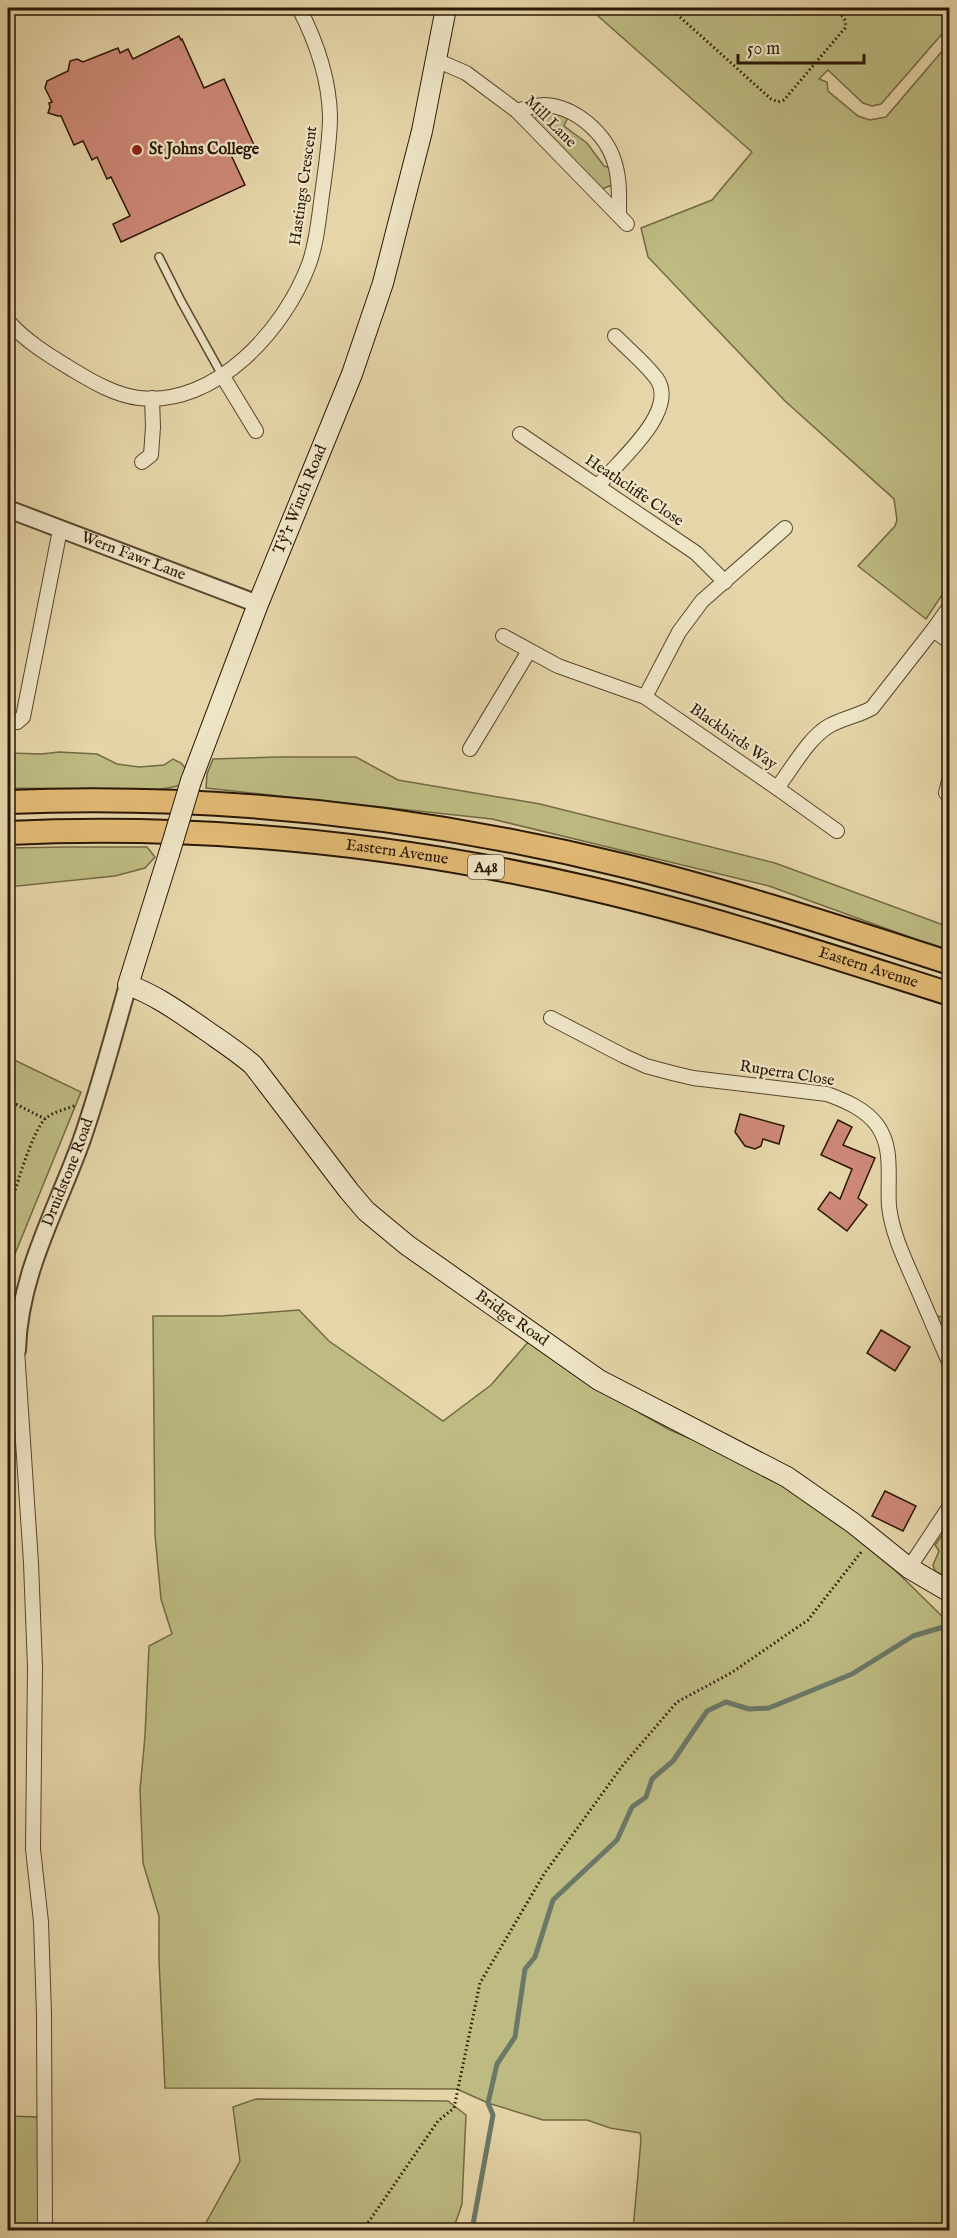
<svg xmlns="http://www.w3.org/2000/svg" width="957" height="2238" font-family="'IM FELL English',serif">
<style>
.green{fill:#bdbb82;stroke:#736944;stroke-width:1.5}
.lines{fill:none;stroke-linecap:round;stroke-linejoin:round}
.stream{stroke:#6a7867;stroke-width:5}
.building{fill:#cd8877;stroke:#291705;stroke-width:1.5}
.service-casing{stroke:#58462e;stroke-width:10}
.minor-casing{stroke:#58462e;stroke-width:16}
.tertiary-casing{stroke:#58462e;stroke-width:20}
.secondary-casing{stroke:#291705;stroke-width:22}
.trunk-casing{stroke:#291705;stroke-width:26}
.path{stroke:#291705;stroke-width:3;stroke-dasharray:1.5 3;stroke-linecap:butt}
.service{stroke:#eee4c6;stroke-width:7}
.minor{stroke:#eee4c6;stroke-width:14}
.tertiary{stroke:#eee4c6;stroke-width:16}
.secondary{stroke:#eee4c6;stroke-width:20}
.trunk{stroke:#e2ba74;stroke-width:22}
.secondary-bridge-casing{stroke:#291705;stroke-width:22;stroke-linecap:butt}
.secondary-bridge{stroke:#eee4c6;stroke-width:20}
.poi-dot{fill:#8f2418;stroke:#eee4c6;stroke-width:2}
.labels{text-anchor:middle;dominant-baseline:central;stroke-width:4.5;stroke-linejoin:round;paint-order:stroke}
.shield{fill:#eee4c6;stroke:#64543f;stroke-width:1.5}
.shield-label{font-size:15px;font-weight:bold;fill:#291705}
.street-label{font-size:16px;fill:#291705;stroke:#eee4c6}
.poi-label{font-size:16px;font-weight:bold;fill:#291705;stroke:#eee4c6;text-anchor:start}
</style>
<rect width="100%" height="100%" fill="#e5d5a8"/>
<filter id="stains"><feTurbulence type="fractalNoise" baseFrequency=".00333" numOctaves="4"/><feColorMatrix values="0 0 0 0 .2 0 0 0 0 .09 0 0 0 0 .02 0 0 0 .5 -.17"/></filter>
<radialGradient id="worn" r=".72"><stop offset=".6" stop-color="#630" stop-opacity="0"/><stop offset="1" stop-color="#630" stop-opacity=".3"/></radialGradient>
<!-- green -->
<g class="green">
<path d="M589 8H949V26L881 104 872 106 863 103 828 70 819 79 827 82 828 91 858 116 870 120 886 117 949 43 950 583 926 619 858 566 895 526 897 520 894 499 785 401 648 257 641 228 712 200 752 152Z"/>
<path d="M544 110 554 111 568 117 564 126 587 143 604 166 611 168 612 185 602 189 534 122 538 113Z"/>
<path d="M59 752 97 754 117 764 139 767 164 765 173 759 181 763 187 770 182 785 158 790 8 788V753L42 754Z"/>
<path d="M278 757H356L398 780 540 804 775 863 949 927V950L915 939 769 886 492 819 206 788 207 774 213 759Z"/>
<path d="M67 847H147L155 857 145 868 115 876 8 887V848Z"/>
<path d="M8 1057 81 1092 8 1271Z"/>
<path d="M299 1310 329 1341 443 1421 491 1385 529 1341 640 1413 670 1430 746 1462 796 1489 896 1571 949 1623V2230H633L641 2140 640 2133 610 2128 587 2120H543L488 2103 457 2089 165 2088 159 1960V1916L143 1863 140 1790 145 1736 149 1646 172 1634 161 1599 155 1535 153 1316H221Z"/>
<path d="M937 1316 949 1318V1345Z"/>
<path d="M949 1525V1579L935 1571 933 1565 939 1551 935 1545Z"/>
<path d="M256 2099 448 2101 466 2115 462 2204 453 2230H202L240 2161 233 2107Z"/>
<path d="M8 2116 39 2117 38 2230H8Z"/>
</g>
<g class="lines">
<!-- stream -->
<path class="stream" d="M472 2230 493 2115 488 2103 497 2064 515 2037 525 1969 535 1957 553 1900 617 1840 632 1807 646 1797 652 1779 673 1761 707 1711 726 1702 749 1709 769 1708 852 1674 913 1636 950 1625"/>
</g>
<!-- building -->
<g class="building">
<path d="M179 36 181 40 182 39 204 88 224 79 254 145 231 155 245 185 121 242 113 224 130 216 111 177 107 179 97 157 92 160 83 141 74 145 61 116H58L48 113 50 107 49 103 52 102 45 88 47 81 68 71 70 61 77 59 83 62 118 48 120 53 128 49 133 59Z"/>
<path d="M740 1114 784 1126 779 1144 763 1139 761 1146 755 1149 745 1146 735 1132Z"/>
<path d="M838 1120 852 1127 843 1145 875 1158 858 1198 867 1205 847 1231 818 1209 830 1192 840 1199 852 1169 821 1155Z"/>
<path d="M881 1330 910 1347 895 1371 867 1353Z"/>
<path d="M885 1491 916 1506 903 1531 872 1516Z"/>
</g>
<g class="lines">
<defs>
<path id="service" d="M159 257 181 301 222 375"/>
<g id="minor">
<path d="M436 60 466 73 517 111 627 224"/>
<path d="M517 111C526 108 535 105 544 105 575 106 607 134 615 164 620 180 619 198 619 215"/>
<path d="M8 321C25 341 50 356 73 370 93 382 115 395 139 398 216 407 285 329 309 264 318 239 319 213 323 188 326 164 330 140 330 116 329 77 316 41 299 8"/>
<path d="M222 375 256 431"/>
<path d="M520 434 696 553 725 582"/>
<path d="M142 462 151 455 153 427 152 398"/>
<path d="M598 486C617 462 679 412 657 379 646 364 629 350 615 336"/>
<path d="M933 630 950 642"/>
<path d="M503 636 558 666 645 697 777 788 837 831"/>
<path d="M645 697 679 632 702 601 785 528"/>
<path d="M17 722 23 717 60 530"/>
<path d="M470 749 529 651"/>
<path d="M777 788C791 770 809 737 829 726 843 718 858 716 872 708L933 630 950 606"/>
<path d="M946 793 950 777"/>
<path d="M551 1018 624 1056 646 1066 672 1073 693 1078 827 1094C846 1101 865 1109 877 1125 894 1148 887 1179 889 1206 892 1233 904 1258 915 1283 927 1310 938 1337 950 1364"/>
<path d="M17 1350 31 1563 35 1667 33 1849 41 1922 44 2015 45 2230"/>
<path d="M909 1568 950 1506"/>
</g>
<g id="tertiary">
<path id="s1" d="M8 509 258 604"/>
<path id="s2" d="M8 1351 17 1350C19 1275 56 1211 81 1142 99 1091 113 1037 128 985"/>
</g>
<g id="secondary">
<path id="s3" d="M191 781 258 604 352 374 383 283 422 131 446 8"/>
<path id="s4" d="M169 854 128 985C156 995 179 1012 204 1029 221 1041 238 1052 253 1065L349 1191 366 1211 407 1245 599 1380 787 1477 853 1523 909 1568 950 1592"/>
</g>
<g id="trunk">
<path d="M8 802C213 794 421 816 621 865 732 892 841 928 950 963"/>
<path id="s5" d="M8 833C202 824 399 844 588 888 710 916 830 956 950 994"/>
</g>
</defs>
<!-- service casing -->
<use href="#service" class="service-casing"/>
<!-- minor casing -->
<use href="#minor" class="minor-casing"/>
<!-- tertiary casing -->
<use href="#tertiary" class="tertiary-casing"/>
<!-- secondary casing -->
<use href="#secondary" class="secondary-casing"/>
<!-- trunk casing -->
<use href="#trunk" class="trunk-casing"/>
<!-- path -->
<g class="path">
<path d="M670 8 771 99 778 102 784 100 845 28C848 18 839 13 833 8"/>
<path d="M8 1100 45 1119"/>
<path d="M8 1216C13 1196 32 1130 46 1118 53 1112 67 1109 76 1105"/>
<path d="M363 2230 438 2121 454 2108 480 1983 544 1874 623 1765 677 1702 731 1673 808 1620 862 1551"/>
</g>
<!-- service -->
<use href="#service" class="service"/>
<!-- minor -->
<use href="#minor" class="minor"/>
<!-- tertiary -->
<use href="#tertiary" class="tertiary"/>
<!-- secondary -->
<use href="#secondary" class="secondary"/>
<!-- trunk -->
<use href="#trunk" class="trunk"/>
<defs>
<path id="secondary-bridge" d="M169 854 191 781"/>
</defs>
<!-- secondary-bridge casing -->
<use href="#secondary-bridge" class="secondary-bridge-casing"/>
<!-- secondary-bridge -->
<use href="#secondary-bridge" class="secondary-bridge"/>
</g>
<!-- markers -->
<circle class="poi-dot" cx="137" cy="150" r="6"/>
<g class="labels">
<!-- shield labels -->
<rect class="shield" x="468" y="855" width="36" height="24" rx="4.5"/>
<g class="shield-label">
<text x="486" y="867">A48</text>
</g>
<!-- street labels -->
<g class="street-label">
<text transform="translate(550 122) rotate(45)">Mill Lane</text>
<text transform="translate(304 186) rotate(-82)">Hastings Crescent</text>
<text transform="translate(634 491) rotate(34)">Heathcliffe Close</text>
<text stroke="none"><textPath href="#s3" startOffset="302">Tŷ'r Winch Road</textPath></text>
<text stroke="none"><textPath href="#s1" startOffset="134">Wern Fawr Lane</textPath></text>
<text transform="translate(733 737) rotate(35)">Blackbirds Way</text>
<text stroke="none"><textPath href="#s5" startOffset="390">Eastern Avenue</textPath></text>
<text stroke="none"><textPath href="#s5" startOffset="876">Eastern Avenue</textPath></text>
<text transform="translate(787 1074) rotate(9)">Ruperra Close</text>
<text stroke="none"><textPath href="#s2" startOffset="195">Druidstone Road</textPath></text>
<text stroke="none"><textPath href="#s4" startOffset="652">Bridge Road</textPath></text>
</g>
<!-- poi labels -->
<g class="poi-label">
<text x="149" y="150">St Johns College</text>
</g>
</g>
<!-- margin -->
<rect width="957" height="2238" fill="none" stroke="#e5d5a8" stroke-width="30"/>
<rect x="9" y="9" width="939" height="2220" fill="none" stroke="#291705" stroke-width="3"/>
<rect x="15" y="15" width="927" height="2208" fill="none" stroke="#291705" stroke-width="1.5"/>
<!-- scale -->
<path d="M738 54v9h126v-9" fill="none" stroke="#291705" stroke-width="3"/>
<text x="747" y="54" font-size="18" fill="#291705" stroke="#eee4c6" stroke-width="4.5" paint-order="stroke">50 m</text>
<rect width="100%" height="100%" filter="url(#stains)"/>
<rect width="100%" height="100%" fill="url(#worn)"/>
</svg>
